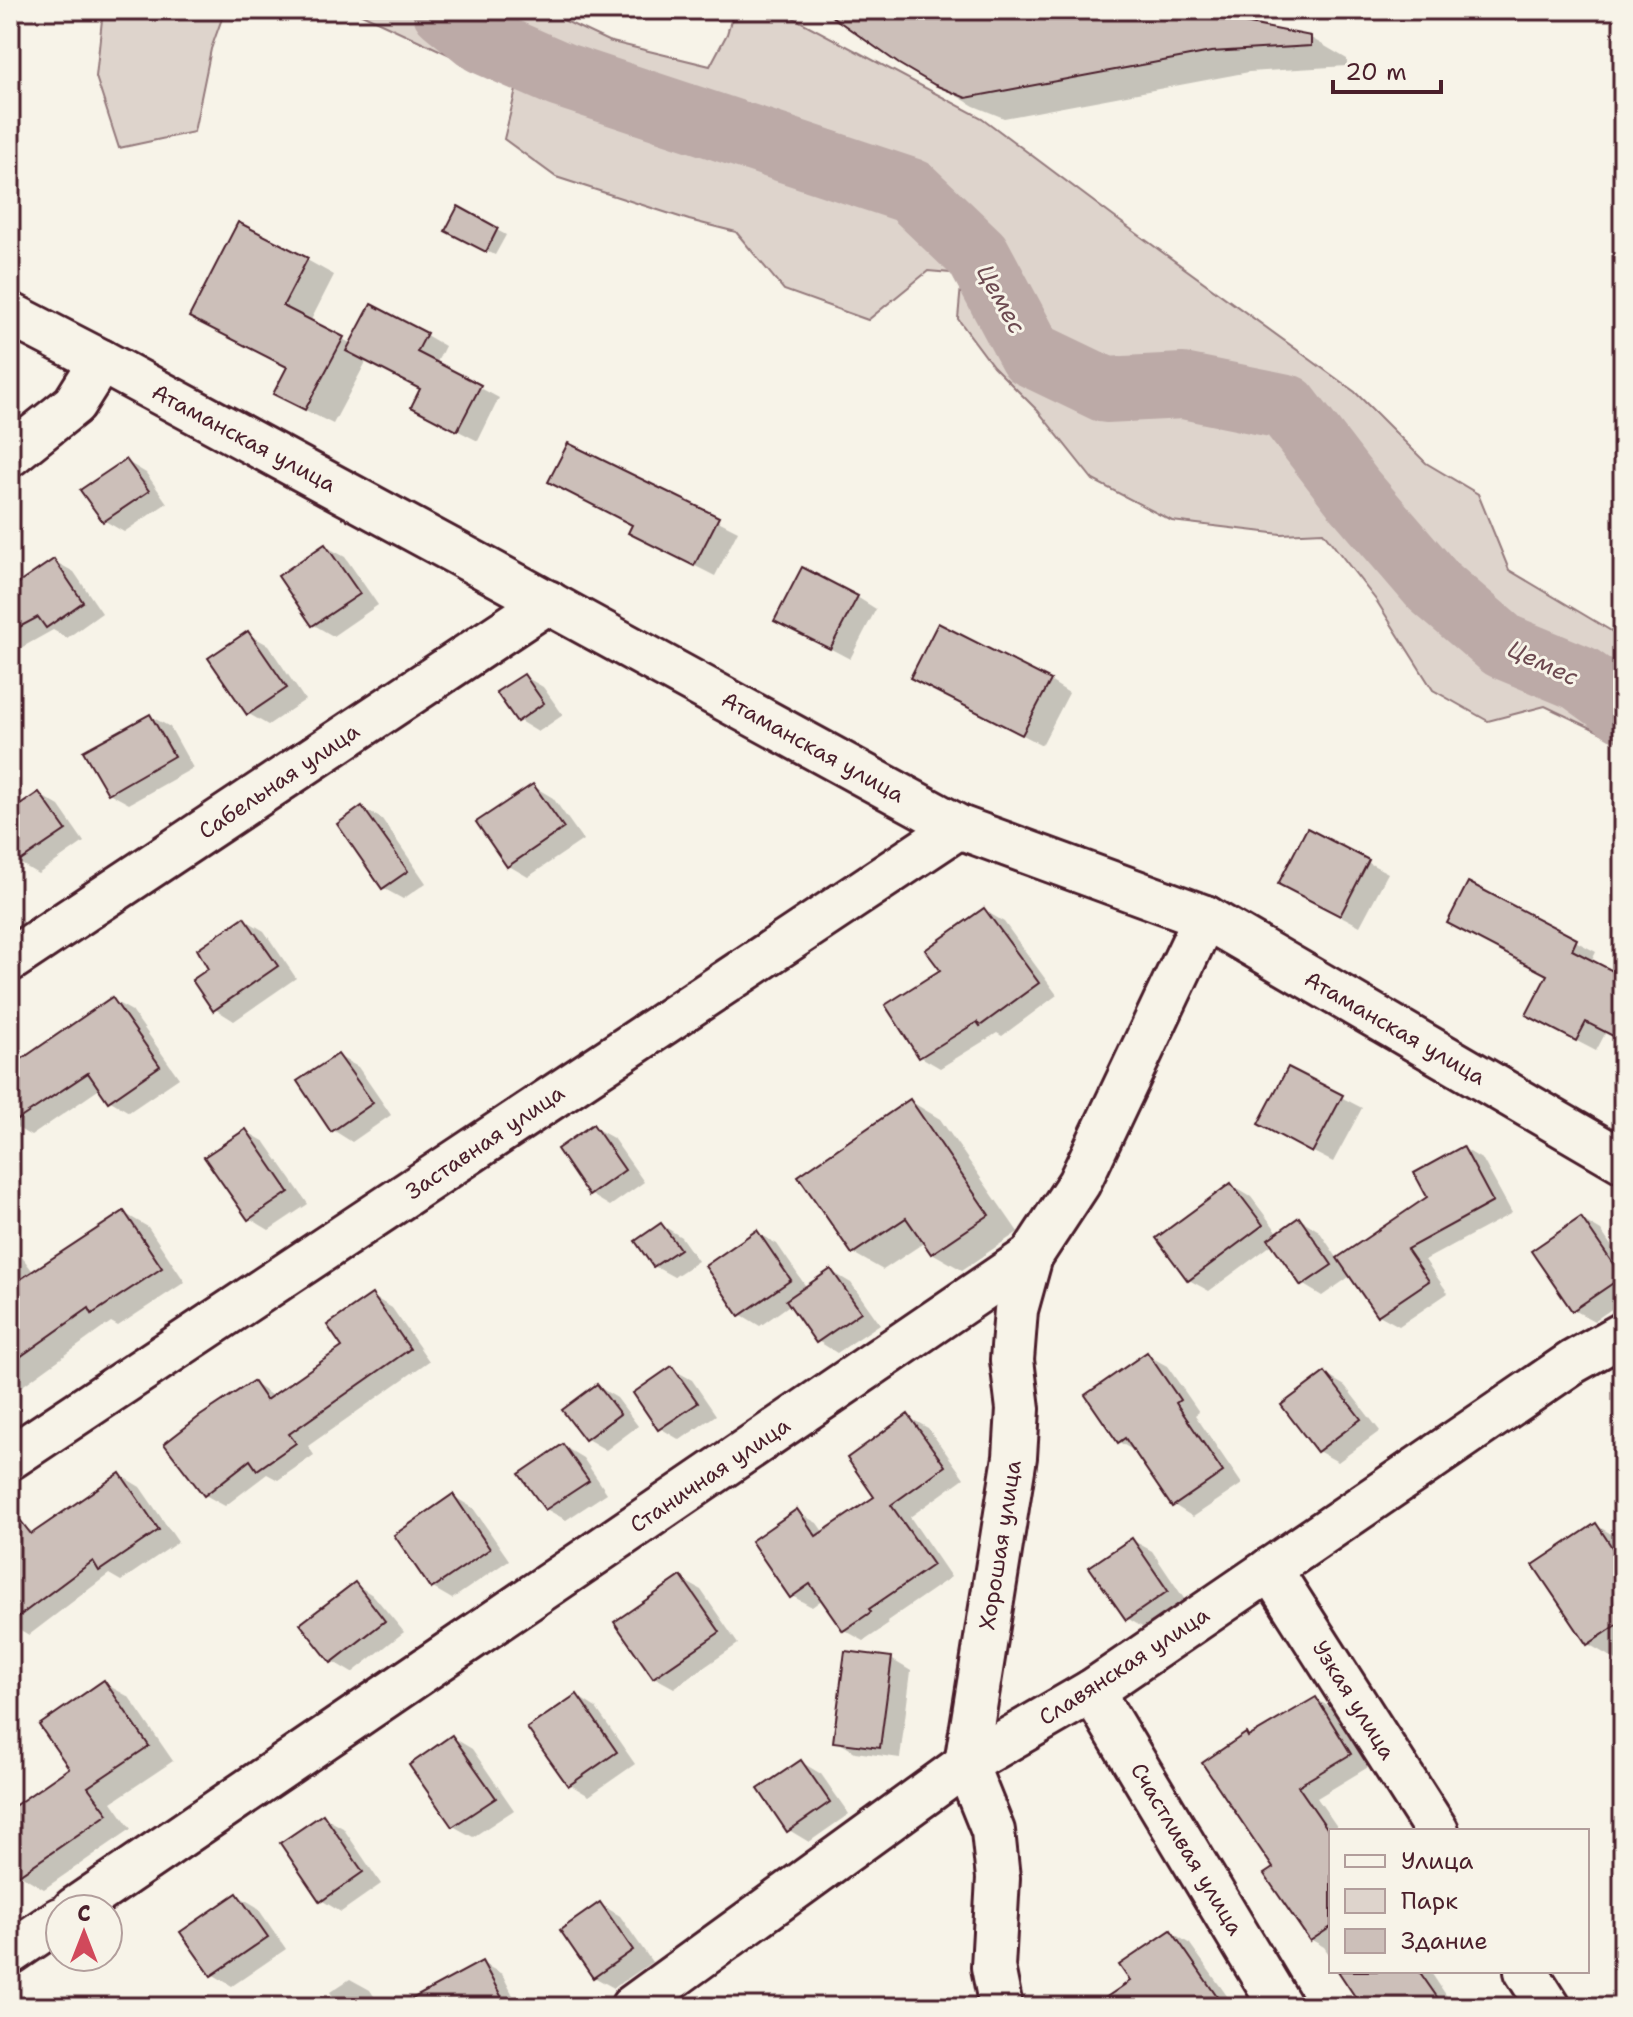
<svg xmlns="http://www.w3.org/2000/svg" width="1633" height="2017" font-family="'Shantell Sans',sans-serif">
<style>
.green{fill:#ded4cc;stroke:#947a7c;stroke-width:2}
.shadow{fill:#0003}
.lines{fill:none;stroke-linecap:round;stroke-linejoin:round}
.river{stroke:#bcaaa7;stroke-width:66}
.building{fill:#ccbfb9;stroke:#4a1f2b;stroke-width:2}
.street-casing{stroke:#4a1f2b;stroke-width:48}
.street{stroke:#f7f3e8;stroke-width:42}
.labels{text-anchor:middle;dominant-baseline:central;stroke-width:6;stroke-linejoin:round;paint-order:stroke}
.street-label{font-size:22px;fill:#4a1f2b;stroke:#f7f3e8}
.water-label{font-size:24px;font-style:italic;fill:#6c4950;stroke:#f7f3e8}
</style>
<rect width="100%" height="100%" fill="#f7f3e8"/>
<filter id="ink" filterUnits="userSpaceOnUse"><feTurbulence type="fractalNoise" baseFrequency=".0125" numOctaves="2"/><feDisplacementMap in="SourceGraphic" scale="16" xChannelSelector="R" yChannelSelector="G"/><feConvolveMatrix kernelMatrix="1 2 1 2 8 2 1 2 1" color-interpolation-filters="sRGB"/></filter>
<g filter="url(#ink)">
<!-- green -->
<g class="green">
<path d="M103 10H225L211 49 194 132 119 148 96 77Z"/>
<path d="M353 10H542L608 41 710 66 727 34 734 10H779L982 118 1114 217 1355 392 1426 463 1478 494 1509 570 1623 638V743L1545 706 1488 721 1433 690 1376 600 1323 532 1281 534 1172 521 1093 480 1038 411 993 366 958 319 962 274 928 271 868 320 784 290 736 232 689 220 556 177 504 139 517 86Z"/>
</g>
<!-- shadow -->
<g class="shadow">
<path d="M815 10H1168L1311 38 1347 59V66L1249 72 1004 118 974 106 900 62 831 13Z"/>
<path d="M458 209 506 235 495 255 457 236Z"/>
<path d="M307 260 334 275 310 322 352 344 426 335 445 346 436 364 499 398 478 441 433 418 422 389 367 360 333 424 303 409 289 367 219 331Z"/>
<path d="M569 446 738 531 715 576 650 543Z"/>
<path d="M126 461 146 473 167 503 124 532 105 521Z"/>
<path d="M325 546 345 557 378 605 333 636 314 625 281 577Z"/>
<path d="M54 561 74 572 102 613 67 638 53 630 10 654V592Z"/>
<path d="M857 597 876 609 850 659 797 631Z"/>
<path d="M248 634 268 645 305 700 268 725 249 714Z"/>
<path d="M524 676 543 687 563 715 538 732 518 720Z"/>
<path d="M1050 681 1069 693 1042 745 932 688Z"/>
<path d="M150 716 170 727 193 768 129 804 109 793Z"/>
<path d="M533 786 553 798 583 840 528 877 509 866Z"/>
<path d="M40 795 59 806 84 842 38 874 18 862 10 850V815Z"/>
<path d="M362 808 382 819 426 883 403 899 383 888Z"/>
<path d="M1308 831 1388 873 1360 926 1301 895Z"/>
<path d="M1468 885 1596 952 1591 962 1623 978V1041L1606 1032 1596 1051 1548 1026 1549 975Z"/>
<path d="M984 910 1004 922 1057 995 1002 1036 997 1033 940 1068 921 1057 943 970Z"/>
<path d="M244 919 264 931 296 978 234 1021 215 1009 211 970Z"/>
<path d="M112 1000 132 1011 179 1078 129 1112 109 1100 101 1088 31 1136 11 1124 10 1060 19 1054 26 1059Z"/>
<path d="M338 1056 358 1067 391 1115 352 1142 333 1130Z"/>
<path d="M1289 1070 1362 1108 1333 1162 1280 1135Z"/>
<path d="M910 1101 940 1119 1018 1232 962 1270 932 1253 925 1242 883 1270 853 1253Z"/>
<path d="M593 1127 613 1138 644 1182 610 1206 590 1194Z"/>
<path d="M246 1131 265 1142 308 1204 269 1230 249 1218Z"/>
<path d="M1463 1148 1483 1160 1512 1213 1425 1260 1448 1293 1399 1326 1379 1315 1352 1275 1322 1296 1302 1284 1274 1243 1209 1291 1189 1280 1231 1185 1251 1197 1279 1234 1300 1219 1319 1231 1338 1259 1429 1197Z"/>
<path d="M124 1213 148 1227 185 1282 118 1326 111 1322 10 1395V1245L16 1249 34 1273Z"/>
<path d="M1581 1219 1601 1231 1623 1263V1301L1594 1321 1574 1310 1534 1252Z"/>
<path d="M662 1225 681 1237 698 1261 674 1277 654 1266Z"/>
<path d="M757 1233 777 1244 807 1288 831 1271 851 1283 880 1324 837 1353 818 1341 791 1304 760 1326 740 1314Z"/>
<path d="M372 1296 392 1308 429 1361 308 1446 314 1455 278 1480 267 1474 225 1506 205 1495 166 1445 253 1383 274 1397 345 1347Z"/>
<path d="M1147 1355 1167 1366 1199 1412 1195 1415 1242 1484 1193 1517 1174 1505 1138 1453 1119 1442Z"/>
<path d="M672 1369 692 1380 716 1415 680 1440 660 1428Z"/>
<path d="M1325 1374 1345 1386 1380 1431 1338 1462 1318 1451Z"/>
<path d="M597 1386 617 1398 638 1426 606 1450 587 1439Z"/>
<path d="M908 1417 928 1428 964 1478 910 1517 951 1577 887 1621 889 1624 864 1641 844 1630 823 1599 812 1607 792 1596 797 1512 817 1523 824 1533 876 1498Z"/>
<path d="M563 1446 583 1458 607 1493 566 1520 546 1509Z"/>
<path d="M120 1475 140 1487 178 1542 121 1581 109 1574 29 1635 10 1624V1536L23 1526 35 1533Z"/>
<path d="M453 1496 473 1508 509 1560 452 1599 433 1588Z"/>
<path d="M1596 1525 1623 1541V1658L1618 1661 1588 1644Z"/>
<path d="M1132 1540 1152 1551 1187 1603 1147 1630 1127 1618Z"/>
<path d="M681 1579 701 1590 738 1644 674 1688 654 1677Z"/>
<path d="M355 1584 374 1596 404 1632 352 1673 332 1661Z"/>
<path d="M891 1659 911 1671 900 1758 855 1752 835 1740Z"/>
<path d="M104 1683 129 1697 173 1761 112 1802 131 1829 44 1889 19 1874 10 1862V1812L72 1769Z"/>
<path d="M577 1696 596 1708 635 1764 589 1796 569 1784Z"/>
<path d="M1316 1699 1336 1711 1370 1766 1317 1798 1340 1831H1331V1957L1324 1947 1312 1940 1276 1868 1246 1735 1251 1738Z"/>
<path d="M452 1737 472 1749 514 1810 473 1837 453 1826Z"/>
<path d="M801 1762 821 1774 849 1814 809 1842 789 1830Z"/>
<path d="M323 1817 343 1828 381 1884 341 1912 321 1900Z"/>
<path d="M237 1895 257 1907 286 1949 232 1986 212 1974Z"/>
<path d="M600 1904 620 1916 652 1962 614 1988 594 1977Z"/>
<path d="M1171 1932 1190 1944 1235 2007H1096L1133 1981Z"/>
<path d="M482 1963 502 1974 519 2007H401Z"/>
<path d="M1340 1971H1430L1454 2007H1365Z"/>
<path d="M350 1979 370 1990 381 2007H340L330 1992Z"/>
<path d="M1495 1999 1510 2007H1482Z"/>
</g>
<g class="lines">
<!-- river -->
<path class="river" d="M445 10 483 41 561 75 911 191 978 255 1031 354 1106 390 1183 386 1287 407 1353 493 1433 586 1503 646 1580 678 1623 709"/>
</g>
<!-- building -->
<g class="building">
<path d="M823 10H1178L1311 36V46L1211 52 966 98 935 85 899 64Z"/>
<path d="M458 206 498 228 486 252 445 231Z"/>
<path d="M238 222 308 258 283 306 344 337 305 410 273 394 287 367 189 317Z"/>
<path d="M371 304 427 333 417 352 481 385 457 431 411 407 420 389 346 351Z"/>
<path d="M568 443 719 517 694 566 628 533 632 525 548 482Z"/>
<path d="M126 459 149 491 103 522 80 490Z"/>
<path d="M325 544 360 594 312 626 278 576Z"/>
<path d="M54 559 83 602 46 628 38 617 10 632V589Z"/>
<path d="M802 567 858 596 830 649 774 621Z"/>
<path d="M938 623 1051 680 1022 735 910 678Z"/>
<path d="M248 631 287 688 247 715 208 658Z"/>
<path d="M524 674 544 703 517 722 496 692Z"/>
<path d="M150 714 174 756 108 794 83 751Z"/>
<path d="M533 784 564 828 507 867 476 822Z"/>
<path d="M39 792 66 830 10 868V812Z"/>
<path d="M362 806 408 871 382 889 337 824Z"/>
<path d="M1307 828 1369 860 1340 916 1278 884Z"/>
<path d="M1468 882 1577 939 1572 950 1623 976V1041L1586 1022 1576 1041 1526 1015 1547 975 1447 923Z"/>
<path d="M984 908 1039 983 980 1026 977 1022 919 1058 885 1005 940 970 925 950Z"/>
<path d="M244 917 278 966 213 1011 192 980 208 969 197 949Z"/>
<path d="M112 997 160 1066 108 1102 88 1073 10 1125V1067Z"/>
<path d="M338 1054 373 1103 331 1132 297 1081Z"/>
<path d="M1288 1067 1343 1095 1312 1153 1258 1124Z"/>
<path d="M910 1099 989 1215 931 1254 906 1218 852 1254 798 1176Z"/>
<path d="M593 1124 625 1170 589 1196 557 1149Z"/>
<path d="M246 1129 289 1192 248 1220 204 1157Z"/>
<path d="M1463 1146 1493 1202 1407 1249 1429 1281 1377 1316 1337 1258 1427 1197 1414 1173Z"/>
<path d="M1231 1183 1263 1225 1188 1281 1156 1238Z"/>
<path d="M124 1211 162 1268 92 1314 89 1308 10 1364V1286Z"/>
<path d="M1299 1217 1332 1265 1301 1286 1268 1239Z"/>
<path d="M1581 1217 1622 1277 1572 1311 1531 1251Z"/>
<path d="M661 1223 680 1249 653 1267 635 1241Z"/>
<path d="M757 1230 791 1280 739 1316 705 1266Z"/>
<path d="M831 1269 861 1312 816 1343 786 1300Z"/>
<path d="M372 1294 410 1349 289 1434 296 1443 257 1470 250 1460 204 1496 164 1444 200 1416 253 1381 266 1400 342 1347 327 1325Z"/>
<path d="M1147 1352 1180 1400 1176 1403 1223 1472 1172 1507 1125 1438 1118 1443 1085 1395Z"/>
<path d="M672 1366 698 1403 658 1430 633 1393Z"/>
<path d="M1325 1372 1361 1419 1317 1452 1281 1405Z"/>
<path d="M597 1384 620 1414 585 1440 562 1410Z"/>
<path d="M908 1414 945 1466 891 1505 933 1565 869 1609 871 1612 843 1631 810 1584 790 1598 751 1541 797 1509 816 1536 874 1497 847 1458Z"/>
<path d="M563 1444 589 1481 545 1510 519 1474Z"/>
<path d="M120 1473 159 1530 99 1571 93 1561 10 1623V1507L31 1534Z"/>
<path d="M453 1494 490 1549 431 1589 394 1535Z"/>
<path d="M1596 1523 1623 1564V1621L1587 1645 1533 1565Z"/>
<path d="M1132 1538 1168 1591 1126 1620 1089 1567Z"/>
<path d="M681 1576 720 1632 653 1678 614 1622Z"/>
<path d="M355 1582 385 1621 331 1663 300 1624Z"/>
<path d="M845 1651 892 1657 880 1748 833 1742Z"/>
<path d="M104 1680 149 1746 88 1787 108 1814 10 1881V1809L69 1768 39 1725Z"/>
<path d="M577 1694 617 1752 568 1786 527 1728Z"/>
<path d="M1316 1697 1351 1754 1298 1786 1331 1834V1927L1310 1941 1264 1874 1273 1868 1202 1763 1246 1733 1248 1737Z"/>
<path d="M452 1735 496 1798 452 1827 409 1765Z"/>
<path d="M801 1760 830 1802 787 1832 758 1789Z"/>
<path d="M323 1814 363 1872 320 1902 280 1843Z"/>
<path d="M237 1893 268 1937 211 1976 180 1932Z"/>
<path d="M600 1902 633 1950 593 1978 560 1930Z"/>
<path d="M1171 1930 1224 2007H1092L1130 1981 1119 1965Z"/>
<path d="M482 1961 507 2007H397Z"/>
<path d="M1338 1971H1419L1444 2007H1362Z"/>
</g>
<g class="lines">
<defs>
<g id="street">
<path d="M10 314 101 361 490 571 959 827 1205 917 1623 1161"/>
<path d="M10 455 74 404 101 361"/>
<path d="M10 960 548 602"/>
<path d="M10 1458 959 827"/>
<path d="M1270 1569 1437 1831"/>
<path d="M1092 1691 1281 2007"/>
<path d="M74 1909 1031 1256 1079 1183 1205 917"/>
<path d="M10 1953 60 1919"/>
<path d="M1526 1971 1549 2007"/>
<path d="M632 2007 966 1764 1092 1691 1573 1362 1623 1334"/>
<path d="M1001 2007 993 1967 998 1878 993 1831 966 1764 1015 1457 1018 1409 1012 1360 1016 1310 1031 1256"/>
</g>
</defs>
<!-- street casing -->
<use href="#street" class="street-casing"/>
<!-- street -->
<use href="#street" class="street"/>
</g>
</g>
<g class="labels">
<!-- street labels -->
<g class="street-label">
<text transform="translate(244 438) rotate(28)">Атаманская улица</text>
<text transform="translate(813 747) rotate(29)">Атаманская улица</text>
<text transform="translate(279 781) rotate(-34)">Сабельная улица</text>
<text transform="translate(1395 1028) rotate(30)">Атаманская улица</text>
<text transform="translate(485 1142) rotate(-34)">Заставная улица</text>
<text transform="translate(710 1475) rotate(-34)">Станичная улица</text>
<text transform="translate(1000 1545) rotate(-81)">Хорошая улица</text>
<text transform="translate(1124 1666) rotate(-33)">Славянская улица</text>
<text transform="translate(1354 1700) rotate(58)">Узкая улица</text>
<text transform="translate(1187 1849) rotate(59)">Счастливая улица</text>
</g>
<!-- water labels -->
<g class="water-label">
<text transform="translate(1001 299) rotate(61)">Цемес</text>
<text transform="translate(1543 663) rotate(25)">Цемес</text>
</g>
</g>
<!-- margin -->
<rect width="1633" height="2017" fill="none" stroke="#f7f3e8" stroke-width="40"/>
<rect x="20" y="20" width="1593" height="1977" fill="none" stroke="#4a1f2b" stroke-width="3" filter="url(#ink)"/>
<!-- legend -->
<rect x="1329" y="1829" width="260" height="144" fill="#f7f3e8" stroke="#b29e9c" stroke-width="2"/>
<rect x="1345" y="1855" width="40" height="12" fill="#f7f3e8" stroke="#b29e9c" stroke-width="2"/>
<text x="1401" y="1869" font-size="24" fill="#4a1f2b">Улица</text>
<rect x="1345" y="1889" width="40" height="24" fill="#ded4cc" stroke="#b29e9c" stroke-width="2"/>
<text x="1401" y="1909" font-size="24" fill="#4a1f2b">Парк</text>
<rect x="1345" y="1929" width="40" height="24" fill="#ccbfb9" stroke="#b29e9c" stroke-width="2"/>
<text x="1401" y="1949" font-size="24" fill="#4a1f2b">Здание</text>
<!-- north arrow -->
<g transform="translate(84 1933)"><circle r="38" fill="#f7f3e8" stroke="#b29e9c" stroke-width="2"/>
<path d="M0-6L14 30L0 20L-14 30Z" fill="#d1495b"/>
<text y="-12" font-size="22" font-weight="bold" text-anchor="middle" fill="#4a1f2b">С</text>
</g>
<!-- scale -->
<path d="M1333 80v12h108v-12" fill="none" stroke="#4a1f2b" stroke-width="4"/>
<text x="1345" y="80" font-size="24" fill="#4a1f2b" stroke="#f7f3e8" stroke-width="6" paint-order="stroke">20 m</text>
</svg>
